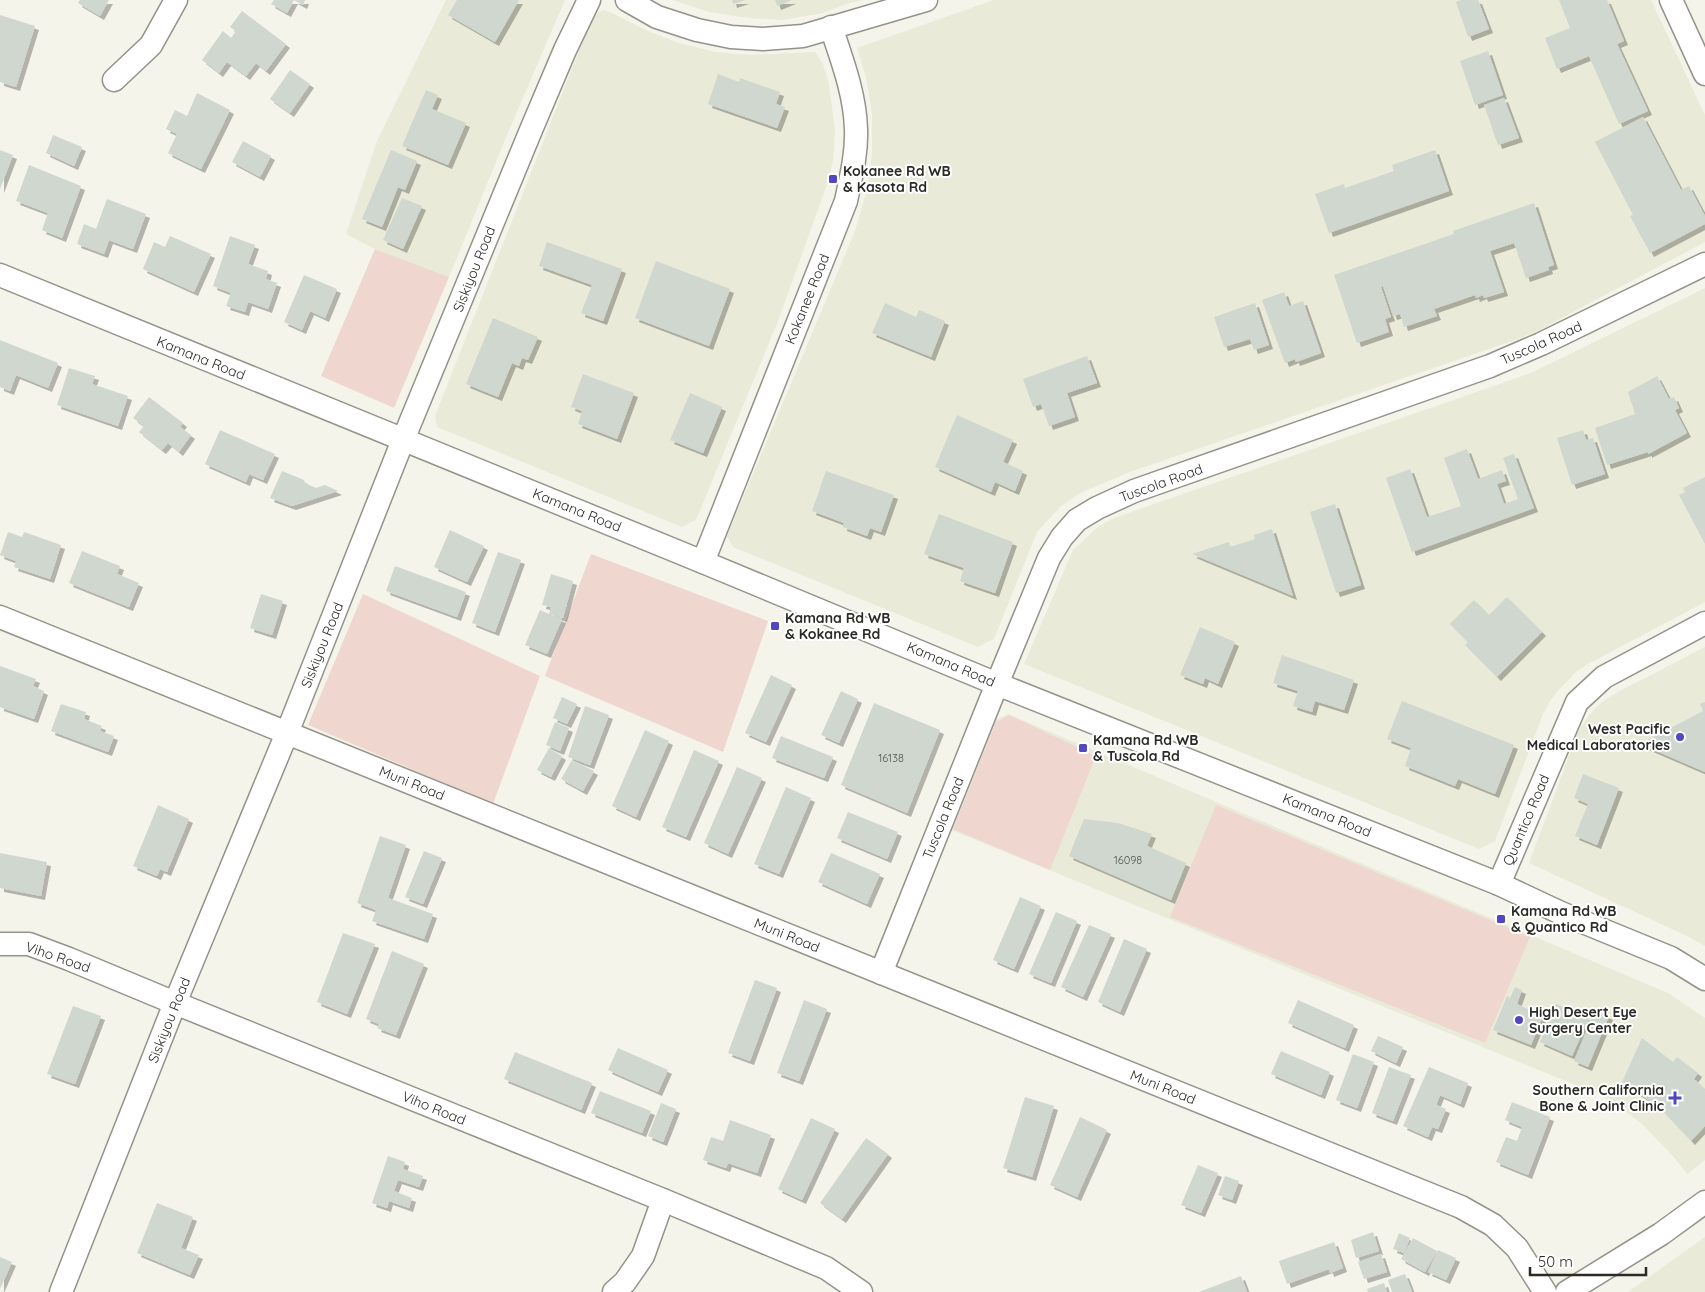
<svg xmlns="http://www.w3.org/2000/svg" width="1705" height="1292" font-family="Quicksand,sans-serif">
<style>
.built{fill:#e9ead8}
.grass{fill:#efd7cf}
.building{fill:#d0d7cf;filter:url(#shadow)}
.lines{fill:none;stroke-linecap:round;stroke-linejoin:round}
.minor-casing{stroke:#93938a;stroke-width:25}
.minor{stroke:#fff;stroke-width:22}
.poi-dot{fill:#5147be;stroke:#fff;stroke-width:2}
.labels{text-anchor:middle;dominant-baseline:central;stroke-width:4;stroke-linejoin:round;paint-order:stroke}
.number-label{font-size:11px;fill:#545651}
.poi-label{font-size:14px;font-weight:bold;fill:#2a2b27;stroke:#fff;text-anchor:start}
.street-label{font-size:14px;fill:#2a2b27;stroke:#fff}
</style>
<defs>
<filter id="shadow"><feDropShadow dx="4" dy="4" stdDeviation="0" flood-color="#0004"/></filter>
</defs>
<rect width="100%" height="100%" fill="#f4f4ea"/>
<!-- built -->
<g class="built">
<path d="M446 0H565L507 135 449 277 375 249 346 234 377 141Z"/>
<path d="M673 0H865L849 3 823 13 783 20 748 18 709 12Z"/>
<path d="M994 0H1651L1705 115V242L1539 330 1518 339 1130 472 1080 493 1060 507 1037 532 994 639 978 647 733 547 727 536 855 231 868 186 872 152V113L866 77 857 48Z"/>
<path d="M603 10 610 12 648 31 679 43 715 52 752 55 815 52 823 64 829 85 835 130 833 160 829 179 778 321 696 520 682 527 437 427 435 416 592 18 597 13Z"/>
<path d="M1705 288V602L1588 664 1577 671 1557 692 1550 701 1543 714 1495 841 1479 849 1024 664 1073 550 1098 527 1114 518 1531 373Z"/>
<path d="M1705 647V946L1687 936 1529 863 1578 732 1590 714 1602 702 1618 692Z"/>
<path d="M1008 714 1668 993 1705 1018V1160L1687 1174 1673 1156 1642 1124 1620 1107 1600 1095 951 830 994 721Z"/>
<path d="M1705 1237V1292H1628Z"/>
</g>
<!-- grass -->
<g class="grass">
<path d="M375 249 449 277 394 408 321 376Z"/>
<path d="M591 554 768 621 723 752 545 676Z"/>
<path d="M363 594 540 676 493 804 308 725Z"/>
<path d="M1009 715 1096 756 1050 870 953 829 996 722Z"/>
<path d="M1216 805 1530 937 1485 1043 1170 917Z"/>
</g>
<!-- building -->
<g class="building">
<path d="M80 0H109L100 16 78 3Z"/>
<path d="M274 0H294L287 13 271 4Z"/>
<path d="M294 0H305L303 5Z"/>
<path d="M457 0H519L495 42 448 15Z"/>
<path d="M732 0H745L733 4Z"/>
<path d="M775 0H792L777 6Z"/>
<path d="M1461 0H1478L1489 29 1468 37 1456 2Z"/>
<path d="M1559 0H1607L1624 41 1617 44 1648 111 1619 124 1589 56 1557 69 1545 38 1570 28Z"/>
<path d="M242 11 286 44 266 71 256 63 246 76 227 62 219 73 202 60 223 31 231 38 236 31 230 27Z"/>
<path d="M0 15 35 26 16 87 0 82Z"/>
<path d="M1488 51 1503 95 1475 105 1460 61Z"/>
<path d="M290 70 310 84 290 113 270 99Z"/>
<path d="M718 74 739 82 740 78 780 92 776 104 785 107 777 128 708 104Z"/>
<path d="M426 90 438 95 432 109 466 123 448 165 402 146Z"/>
<path d="M197 93 230 110 201 169 168 153 177 134 166 129 175 110 187 116Z"/>
<path d="M1504 98 1519 138 1498 145 1484 105Z"/>
<path d="M1643 117 1681 190 1689 186 1705 216V224L1650 253 1630 216 1633 215 1595 142Z"/>
<path d="M53 135 82 147 74 166 46 153Z"/>
<path d="M243 141 271 156 260 177 232 162Z"/>
<path d="M0 150 13 155 0 189Z"/>
<path d="M391 150 417 161 405 190 398 187 382 227 362 219Z"/>
<path d="M1435 150 1449 191 1329 233 1315 194 1344 184 1345 188 1394 171 1392 165Z"/>
<path d="M29 165 81 186 62 238 42 230 48 213 16 201Z"/>
<path d="M402 198 422 206 403 249 383 240Z"/>
<path d="M107 199 146 214 133 249 109 240 104 254 77 244 84 224 96 229Z"/>
<path d="M1534 203 1554 265 1548 267 1549 270 1526 278 1514 243 1490 251 1504 292 1484 298 1483 295 1476 298 1475 295 1434 309 1437 316 1404 327 1400 314 1393 316 1383 286 1381 287 1391 317 1385 319 1389 332 1357 343 1334 275 1454 234 1453 231Z"/>
<path d="M170 236 211 254 194 292 143 269 154 242 165 247Z"/>
<path d="M230 236 255 245 248 264 268 271 266 279 277 283 268 309 248 302 245 312 226 306 231 293 213 286Z"/>
<path d="M547 242 622 269 603 321 581 313 592 285 539 266Z"/>
<path d="M656 261 730 289 709 346 635 318Z"/>
<path d="M304 275 337 289 325 318 310 311 302 330 284 322Z"/>
<path d="M1284 292 1289 306 1303 301 1321 353 1296 362 1295 359 1285 363 1262 300Z"/>
<path d="M885 303 916 317 919 310 945 321 931 357 872 333Z"/>
<path d="M1255 303 1269 345 1254 350 1250 339 1224 347 1214 317Z"/>
<path d="M493 318 538 337 528 360 522 358 519 366 512 363 498 397 466 384Z"/>
<path d="M0 340 58 363 48 388 16 375 10 391 0 387Z"/>
<path d="M1087 356 1097 383 1067 393 1075 417 1049 426 1041 404 1033 407 1023 379Z"/>
<path d="M69 368 95 376 92 384 128 396 118 426 57 405Z"/>
<path d="M583 374 634 393 617 439 578 424 582 411 571 407Z"/>
<path d="M1657 376 1669 399 1674 397 1679 408 1675 410 1687 433 1648 454V452L1607 465 1595 428 1635 414 1628 392Z"/>
<path d="M690 393 722 407 703 453 670 440Z"/>
<path d="M149 397 183 423 180 427 191 435 179 452 168 443 162 450 139 432 144 426 133 418Z"/>
<path d="M957 415 1013 440 1003 462 1023 471 1015 491 995 482 991 492 935 467Z"/>
<path d="M220 430 275 454 263 480 249 474 246 482 205 464Z"/>
<path d="M1583 430 1586 440 1593 438 1605 474 1572 485 1557 438Z"/>
<path d="M1467 449 1478 479 1502 470 1506 481 1497 484 1504 504 1518 499 1503 458 1514 454 1534 508 1412 552 1386 478 1410 469 1427 517 1461 506 1444 458Z"/>
<path d="M282 471 304 480 305 483 316 488 325 485 338 491 292 506 270 498Z"/>
<path d="M826 471 894 495 881 532 870 528 867 536 843 527 844 523 812 511Z"/>
<path d="M1705 477V544L1679 495 1685 492 1683 488Z"/>
<path d="M1335 504 1361 585 1336 593 1310 512Z"/>
<path d="M939 514 1013 542 995 593 960 581 964 568 924 554Z"/>
<path d="M1272 529 1293 596 1192 554 1229 542 1230 547 1255 539 1254 535Z"/>
<path d="M450 530 484 546 467 582 434 567Z"/>
<path d="M8 532 22 537 24 532 61 545 50 579 14 567 16 561 0 555Z"/>
<path d="M82 551 120 566 117 574 139 583 129 607 69 583Z"/>
<path d="M498 552 521 560 495 632 472 623Z"/>
<path d="M395 566 466 592 457 617 386 591Z"/>
<path d="M551 574 573 581 563 618 549 614 562 619 547 654 525 645 540 610 549 614 551 607 542 605Z"/>
<path d="M261 594 283 601 272 635 250 628Z"/>
<path d="M1507 597 1542 632 1497 677 1465 645 1468 642 1450 624 1474 600 1489 615Z"/>
<path d="M1200 627 1235 642 1218 684 1205 678 1203 684 1180 675Z"/>
<path d="M1282 655 1354 680 1344 710 1315 701 1312 712 1293 706 1298 691 1273 683Z"/>
<path d="M0 666 36 679 33 686 44 691 34 719 0 707Z"/>
<path d="M771 675 792 685 766 742 745 733Z"/>
<path d="M841 691 858 699 839 743 821 735Z"/>
<path d="M562 697 577 704 567 724 553 718Z"/>
<path d="M1402 701 1514 745 1495 794 1458 779 1455 786 1405 766 1411 748 1387 739Z"/>
<path d="M1705 702V772L1640 744 1703 711 1700 704Z"/>
<path d="M874 703 940 730 907 813 841 785Z"/>
<path d="M61 704 86 712 84 719 102 726 100 731 114 736 108 752 51 731Z"/>
<path d="M585 706 609 715 590 765 568 757Z"/>
<path d="M555 722 569 728 560 751 546 745Z"/>
<path d="M645 730 669 741 636 817 612 806Z"/>
<path d="M781 736 833 757 824 778 772 758Z"/>
<path d="M549 748 562 756 551 777 537 770Z"/>
<path d="M694 750 719 761 686 837 662 827Z"/>
<path d="M572 760 594 771 583 791 561 779Z"/>
<path d="M737 767 762 778 728 854 704 843Z"/>
<path d="M1583 774 1619 788 1597 845 1575 836 1588 804 1574 798Z"/>
<path d="M786 787 811 798 779 874 754 864Z"/>
<path d="M158 805 189 819 167 872 160 869 157 876 133 866Z"/>
<path d="M848 812 898 832 887 859 837 838Z"/>
<path d="M1084 819 1118 823 1152 834 1147 846 1186 863 1171 900 1069 856Z"/>
<path d="M380 836 406 845 388 898 433 914 424 939 372 921 376 910 357 903Z"/>
<path d="M424 851 442 858 423 904 405 897Z"/>
<path d="M0 853 47 862 41 896 0 888Z"/>
<path d="M831 853 880 874 867 904 818 882Z"/>
<path d="M1020 897 1041 906 1014 969 993 960Z"/>
<path d="M1056 912 1077 921 1051 983 1029 974Z"/>
<path d="M1089 925 1111 934 1083 997 1061 987Z"/>
<path d="M343 933 375 944 347 1014 317 1002Z"/>
<path d="M1124 939 1147 949 1120 1012 1098 1002Z"/>
<path d="M392 951 424 964 396 1035 377 1028 379 1024 366 1019Z"/>
<path d="M755 980 777 988 750 1061 728 1053Z"/>
<path d="M1515 987 1522 990 1517 1004 1532 1011 1534 1007 1545 1011 1531 1045 1493 1030 1507 996 1510 998Z"/>
<path d="M804 1000 827 1009 799 1081 777 1073Z"/>
<path d="M1298 1000 1354 1025 1345 1048 1288 1023Z"/>
<path d="M1556 1004 1589 1018 1572 1056 1540 1042Z"/>
<path d="M73 1006 101 1016 75 1084 47 1074Z"/>
<path d="M1595 1010 1609 1016 1588 1067 1574 1061Z"/>
<path d="M1378 1036 1403 1047 1396 1063 1371 1051Z"/>
<path d="M1642 1038 1673 1062 1677 1057 1698 1073 1694 1079 1705 1089V1126L1691 1141 1659 1107 1622 1082Z"/>
<path d="M618 1048 668 1070 658 1092 608 1070Z"/>
<path d="M1281 1051 1330 1072 1321 1095 1271 1074Z"/>
<path d="M515 1052 592 1083 581 1110 504 1079Z"/>
<path d="M1353 1054 1374 1062 1357 1108 1336 1100Z"/>
<path d="M1389 1067 1411 1075 1393 1121 1372 1113Z"/>
<path d="M1429 1067 1468 1083 1460 1104 1440 1095 1436 1105 1446 1109 1438 1129 1432 1127 1428 1137 1403 1126Z"/>
<path d="M600 1091 651 1111 642 1133 591 1113Z"/>
<path d="M1025 1097 1054 1106 1032 1177 1003 1168Z"/>
<path d="M1512 1102 1550 1117 1528 1175 1496 1162 1506 1137 1517 1141 1522 1127 1505 1120Z"/>
<path d="M661 1103 676 1109 663 1142 648 1136Z"/>
<path d="M1080 1117 1107 1130 1077 1197 1050 1185Z"/>
<path d="M811 1118 835 1129 802 1200 778 1189Z"/>
<path d="M730 1120 771 1135 757 1173 728 1163 726 1168 703 1160 711 1137 723 1141Z"/>
<path d="M866 1138 888 1154 842 1219 820 1203Z"/>
<path d="M388 1156 405 1162 403 1169 423 1176 419 1187 398 1180 394 1191 412 1198 409 1208 389 1201 387 1208 372 1203Z"/>
<path d="M1198 1165 1218 1173 1201 1213 1181 1205Z"/>
<path d="M1225 1176 1239 1181 1232 1200 1218 1195Z"/>
<path d="M157 1203 193 1217 181 1248 199 1255 190 1275 137 1253Z"/>
<path d="M1373 1232 1379 1251 1356 1258 1351 1240Z"/>
<path d="M1399 1233 1410 1238 1404 1253 1393 1249Z"/>
<path d="M1413 1238 1437 1251 1425 1272 1401 1259Z"/>
<path d="M1334 1242 1343 1268 1330 1273 1329 1269 1287 1284 1279 1261Z"/>
<path d="M1438 1250 1456 1258 1446 1280 1428 1272Z"/>
<path d="M1381 1254 1387 1272 1364 1279 1358 1262Z"/>
<path d="M0 1257 12 1262 0 1289Z"/>
<path d="M1405 1274 1412 1292H1392L1388 1280Z"/>
<path d="M1241 1276 1247 1292H1199Z"/>
<path d="M1384 1283 1387 1292H1368L1367 1289Z"/>
</g>
<g class="lines">
<defs>
<g id="minor">
<path d="M627 0 657 17 697 30 731 37 763 39 803 36 926 0"/>
<path d="M1671 0 1705 74"/>
<path d="M114 80 151 45 176 0"/>
<path d="M0 275 703 562 997 684 1499 884 1561 913 1671 958 1705 979"/>
<path d="M703 562 846 201C851 177 857 153 856 129 855 94 842 60 831 27"/>
<path d="M0 617 1461 1207 1493 1225 1517 1248 1545 1292"/>
<path d="M1499 884 1577 702 1604 677 1705 623"/>
<path d="M0 944H29L69 959 175 1003 663 1200 826 1268 861 1292"/>
<path d="M881 973 997 684 1049 558 1062 537 1077 520 1097 508 1134 491 1490 366 1541 344 1705 264"/>
<path d="M61 1292 175 1003 287 733 403 440 531 130 565 50 589 0"/>
<path d="M614 1292 625 1282 643 1256 663 1200"/>
<path d="M1567 1292 1661 1234 1705 1202"/>
</g>
</defs>
<!-- minor casing -->
<use href="#minor" class="minor-casing"/>
<!-- minor -->
<use href="#minor" class="minor"/>
</g>
<!-- markers -->
<g class="poi-dot">
<rect x="828" y="174" width="10" height="10" rx="2.5"/>
<rect x="770" y="621" width="10" height="10" rx="2.5"/>
<circle cx="1680" cy="737" r="5"/>
<rect x="1078" y="743" width="10" height="10" rx="2.5"/>
<rect x="1496" y="914" width="10" height="10" rx="2.5"/>
<circle cx="1519" cy="1020" r="5"/>
<path d="M1672.5 1090.5h5v5h5v5h-5v5h-5v-5h-5v-5h5z"/>
</g>
<g class="labels">
<!-- number labels -->
<g class="number-label">
<text x="891" y="758">16138</text>
<text x="1128" y="860">16098</text>
</g>
<!-- poi labels -->
<g class="poi-label">
<text x="843" y="171">Kokanee Rd WB<tspan x="843" dy="16">&amp; Kasota Rd</tspan></text>
<text x="785" y="618">Kamana Rd WB<tspan x="785" dy="16">&amp; Kokanee Rd</tspan></text>
<text x="1670" y="729" text-anchor="end">West Pacific<tspan x="1670" dy="16">Medical Laboratories</tspan></text>
<text x="1093" y="740">Kamana Rd WB<tspan x="1093" dy="16">&amp; Tuscola Rd</tspan></text>
<text x="1511" y="911">Kamana Rd WB<tspan x="1511" dy="16">&amp; Quantico Rd</tspan></text>
<text x="1529" y="1012">High Desert Eye<tspan x="1529" dy="16">Surgery Center</tspan></text>
<text x="1664" y="1090" text-anchor="end">Southern California<tspan x="1664" dy="16">Bone &amp; Joint Clinic</tspan></text>
</g>
<!-- street labels -->
<g class="street-label">
<text transform="translate(474 269) rotate(-68)">Siskiyou Road</text>
<text transform="translate(807 299) rotate(-68)">Kokanee Road</text>
<text transform="translate(1541 343) rotate(-24)">Tuscola Road</text>
<text transform="translate(201 358) rotate(22)">Kamana Road</text>
<text transform="translate(1161 483) rotate(-20)">Tuscola Road</text>
<text transform="translate(577 510) rotate(22)">Kamana Road</text>
<text transform="translate(322 645) rotate(-68)">Siskiyou Road</text>
<text transform="translate(951 664) rotate(23)">Kamana Road</text>
<text transform="translate(412 783) rotate(22)">Muni Road</text>
<text transform="translate(1327 815) rotate(22)">Kamana Road</text>
<text transform="translate(943 818) rotate(-68)">Tuscola Road</text>
<text transform="translate(1526 820) rotate(-67)">Quantico Road</text>
<text transform="translate(787 935) rotate(22)">Muni Road</text>
<text transform="translate(58 957) rotate(19)">Viho Road</text>
<text transform="translate(169 1020) rotate(-68)">Siskiyou Road</text>
<text transform="translate(1163 1087) rotate(22)">Muni Road</text>
<text transform="translate(434 1108) rotate(22)">Viho Road</text>
</g>
</g>
<!-- scale -->
<path d="M1530 1267v8h116v-8" fill="none" stroke="#2a2b27" stroke-width="2.5"/>
<text x="1538" y="1267" font-size="15" fill="#2a2b27" stroke="#ffffff" stroke-width="4" paint-order="stroke">50 m</text>
</svg>
